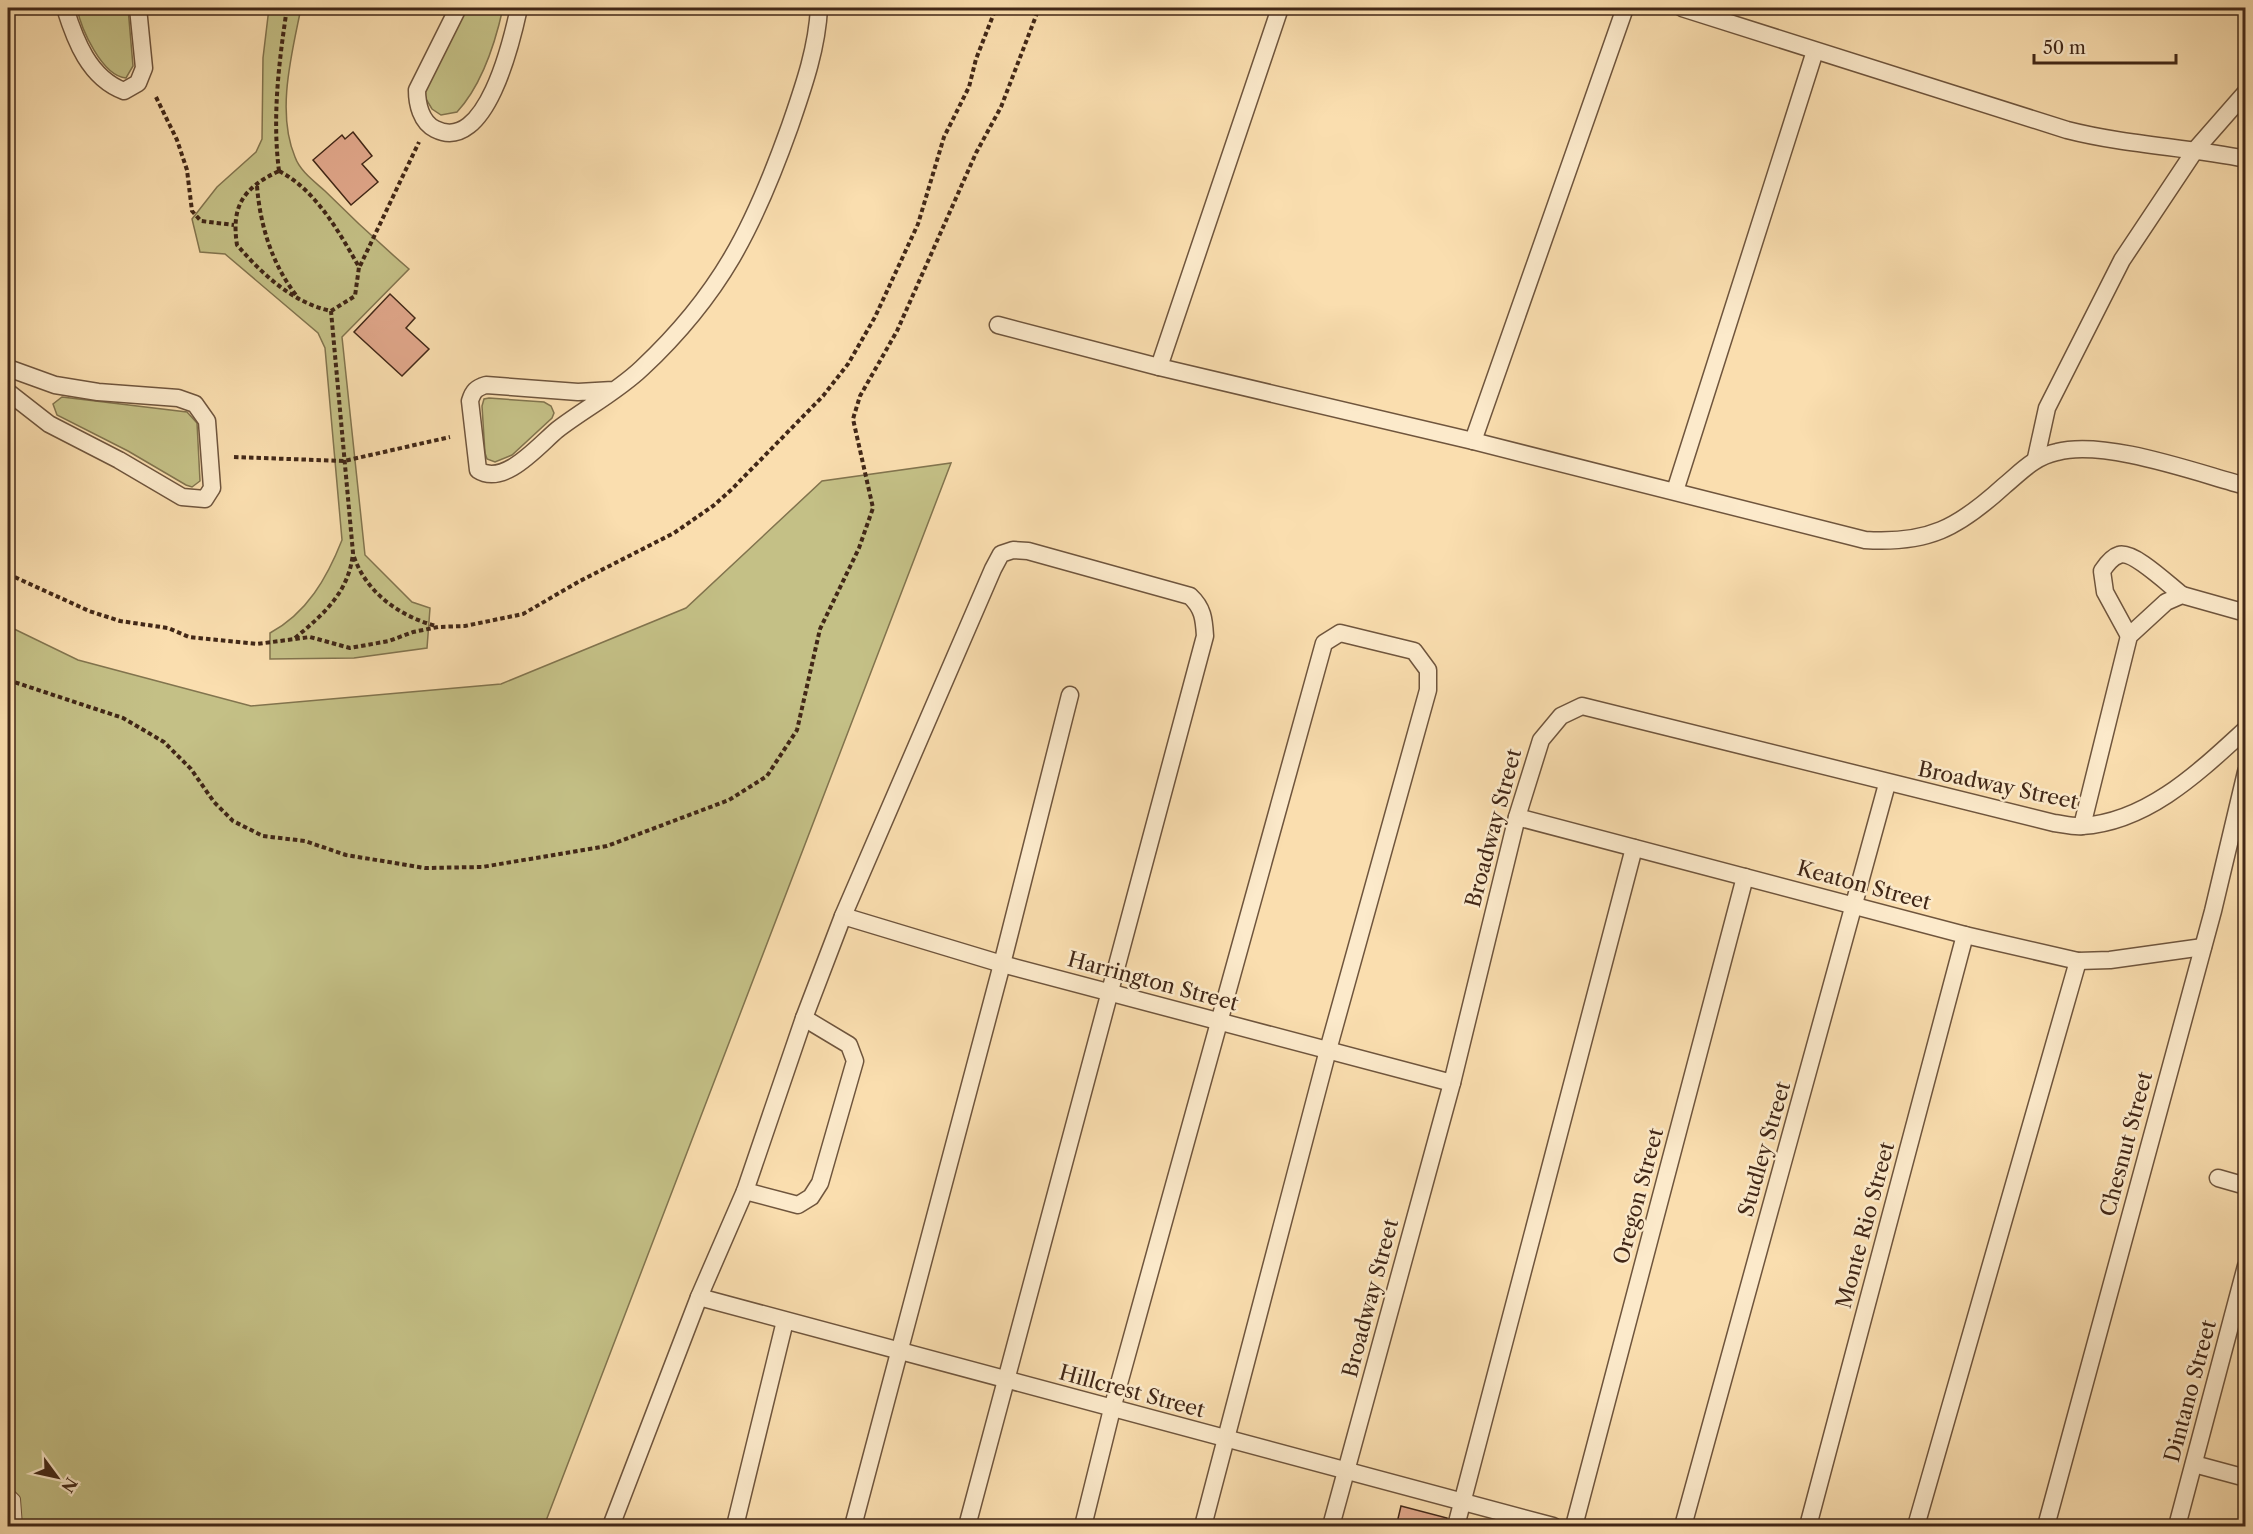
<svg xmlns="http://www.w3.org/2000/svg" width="2253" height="1534" font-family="'Libre Caslon Text',serif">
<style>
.green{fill:#c4c086;stroke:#82744e;stroke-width:1.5}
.building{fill:#e2a88c;stroke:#412717;stroke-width:1.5}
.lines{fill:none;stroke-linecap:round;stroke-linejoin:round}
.lane-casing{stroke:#6f553d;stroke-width:10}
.street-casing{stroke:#6f553d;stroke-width:19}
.path{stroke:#412717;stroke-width:4;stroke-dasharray:4.5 3;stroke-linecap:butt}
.lane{stroke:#fceacb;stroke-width:8}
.street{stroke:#fceacb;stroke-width:16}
.labels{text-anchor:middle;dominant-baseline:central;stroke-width:5;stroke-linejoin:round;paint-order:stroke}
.street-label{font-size:21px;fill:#412717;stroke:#fceacb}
</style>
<rect width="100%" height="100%" fill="#fadeaf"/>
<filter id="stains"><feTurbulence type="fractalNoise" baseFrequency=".00333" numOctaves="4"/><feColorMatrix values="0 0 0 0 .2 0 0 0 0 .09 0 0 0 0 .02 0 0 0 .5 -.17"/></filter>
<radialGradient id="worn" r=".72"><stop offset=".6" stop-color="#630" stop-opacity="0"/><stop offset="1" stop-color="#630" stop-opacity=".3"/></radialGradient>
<!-- green -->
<g class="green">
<path d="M77 8H128L133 66 126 78C102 76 81 29 77 8Z"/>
<path d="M269 8H301C292 53 276 112 295 157 300 171 314 181 325 191 352 218 380 244 409 269L342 337 365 555 412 602 430 608 427 648 354 658 270 659V633C307 613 327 578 342 540L325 348 318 333 225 254 200 252 192 219 217 187 256 152 262 139 263 58Z"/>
<path d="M463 8H503C495 44 482 85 457 112L441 115 432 109 423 94Z"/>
<path d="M62 397 187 412 197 423 200 481 192 487 186 485 128 451 57 415 53 404Z"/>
<path d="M489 398 544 402 551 406 554 413 552 418 512 455 495 462 487 459 485 453 482 406 484 399Z"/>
<path d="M951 463 544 1526H8V626L78 660 251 706 501 684 686 608 822 481Z"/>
</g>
<!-- building -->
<g class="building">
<path d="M353 132 372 156 362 164 378 182 351 205 313 160 342 135 345 139Z"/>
<path d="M390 294 415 318 406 328 429 349 402 376 354 332Z"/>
<path d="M1401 1506 1447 1518 1446 1527H1396Z"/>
</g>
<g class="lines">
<defs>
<path id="lane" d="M8 1491 16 1499 18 1526"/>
<g id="street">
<path d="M65 8C75 40 89 78 124 91L138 83 144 68 138 8"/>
<path d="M458 8 417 90C417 104 421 122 435 129 486 155 512 40 519 8"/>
<path d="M1682 8 2067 130C2126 145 2186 147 2246 159"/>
<path d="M998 325 1159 367 1473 441 1865 540C1928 544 1958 528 2004 486 2022 471 2034 457 2057 452 2105 439 2197 473 2246 486"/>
<path d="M1159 367 1280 8"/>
<path d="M8 368 55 385 98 392 178 398 195 404 207 421 212 488 205 499 182 497 119 460 49 424 8 392"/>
<path d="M613 390 578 392 486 385C476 388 473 391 470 401L478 470C504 487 538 446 557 430 584 409 617 392 642 368 721 294 754 227 790 126 803 88 817 49 819 8"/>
<path d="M1473 441 1625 8"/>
<path d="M2036 458 2047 408 2122 260 2196 149 2246 92"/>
<path d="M1675 491 1815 51"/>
<path d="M2129 636 2105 592 2102 571C2106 565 2112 557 2119 555 2133 550 2170 586 2182 595"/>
<path d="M1517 817 1965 935 2078 961 2110 960 2203 947"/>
<path d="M2082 826 2129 636 2166 602 2182 595 2246 613"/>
<path d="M843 916 1002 964 1452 1083"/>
<path d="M2218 1178 2246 1186"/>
<path d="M745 1191 798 1205 811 1197 820 1183 855 1061 849 1045 804 1018"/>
<path d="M699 1297 1553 1526"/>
<path d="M2194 1464 2246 1478"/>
<path d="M611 1526 699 1297 745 1191 804 1018 843 916 993 569 1001 554 1013 550 1028 551 1190 596C1203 608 1204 619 1205 636L967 1526"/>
<path d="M735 1526 785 1321"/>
<path d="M853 1526 1002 964 1070 695"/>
<path d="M1083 1526 1112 1409 1324 643 1340 633 1414 651 1428 670V690L1328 1050 1203 1526"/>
<path d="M1331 1526 1452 1083 1517 817 1541 740 1561 716 1582 706 2054 823C2063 824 2073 827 2082 826 2148 822 2200 771 2246 729"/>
<path d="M1456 1526 1634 848"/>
<path d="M1574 1526 1745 877"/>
<path d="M1683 1526 1887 784"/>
<path d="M1808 1526 1965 935"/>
<path d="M1916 1526 2078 961"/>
<path d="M2046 1526 2213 911 2246 772"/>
<path d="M2177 1526 2246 1266"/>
</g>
</defs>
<!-- lane casing -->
<use href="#lane" class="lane-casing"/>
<!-- street casing -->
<use href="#street" class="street-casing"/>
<!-- path -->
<g class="path">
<path d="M156 97 177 140 187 170 192 211 201 221 234 225"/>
<path d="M279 171C316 190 339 232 359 267L355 296 331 311C293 303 262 274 237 245 231 206 243 188 279 171Z"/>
<path d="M279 171C272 117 279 61 287 8"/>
<path d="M257 186C260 225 272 264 296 295"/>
<path d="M360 266 419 142"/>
<path d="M234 457 344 461 450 437"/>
<path d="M354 557C367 593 399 616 436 626"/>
<path d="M8 574 89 611 120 621 168 628 189 637 257 644 310 637 350 648 389 641 413 632 438 627 465 626 523 614 580 581 674 533 713 506 732 489 823 396 848 364 875 317 918 224 944 137 969 87 976 59 996 8"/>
<path d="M295 638C324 614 349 592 353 553L331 311"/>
<path d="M8 680 123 718 164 742 191 769 214 802 233 821 263 836 305 841 346 855 425 868 482 867 607 846 729 800 767 776 797 730 820 629 859 548 873 508 853 419 860 396 897 331 976 153 1001 107 1039 8"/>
</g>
<!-- lane -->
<use href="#lane" class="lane"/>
<!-- street -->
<use href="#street" class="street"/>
</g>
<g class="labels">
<!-- street labels -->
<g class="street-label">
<text transform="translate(1998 785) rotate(12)">Broadway Street</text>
<text transform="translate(1493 828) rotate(-75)">Broadway Street</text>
<text transform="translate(1864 885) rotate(15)">Keaton Street</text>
<text transform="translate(1153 981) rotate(15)">Harrington Street</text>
<text transform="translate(2126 1144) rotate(-75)">Chesnut Street</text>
<text transform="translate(1764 1149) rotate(-74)">Studley Street</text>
<text transform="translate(1638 1196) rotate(-75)">Oregon Street</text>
<text transform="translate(1865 1225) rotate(-75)">Monte Rio Street</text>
<text transform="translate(1370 1298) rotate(-75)">Broadway Street</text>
<text transform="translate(1132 1391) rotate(15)">Hillcrest Street</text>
<text transform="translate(2190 1391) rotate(-75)">Dintano Street</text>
</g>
</g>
<!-- margin -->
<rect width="2253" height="1534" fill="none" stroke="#fadeaf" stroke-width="30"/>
<rect x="9" y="9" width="2235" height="1516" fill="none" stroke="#412717" stroke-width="3"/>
<rect x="15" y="15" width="2223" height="1504" fill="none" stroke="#412717" stroke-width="1.5"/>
<!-- north arrow -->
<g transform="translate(57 1477) rotate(123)" stroke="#fceacb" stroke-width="4.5" paint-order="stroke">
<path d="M0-4.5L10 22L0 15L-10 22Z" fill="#412717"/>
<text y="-9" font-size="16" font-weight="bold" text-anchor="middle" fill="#412717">N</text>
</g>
<!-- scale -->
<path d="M2034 54v9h142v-9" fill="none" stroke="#412717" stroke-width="3"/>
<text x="2043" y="54" font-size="18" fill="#412717" stroke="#fceacb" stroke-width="4.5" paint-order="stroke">50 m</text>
<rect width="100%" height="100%" filter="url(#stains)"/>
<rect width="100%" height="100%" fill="url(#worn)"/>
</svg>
